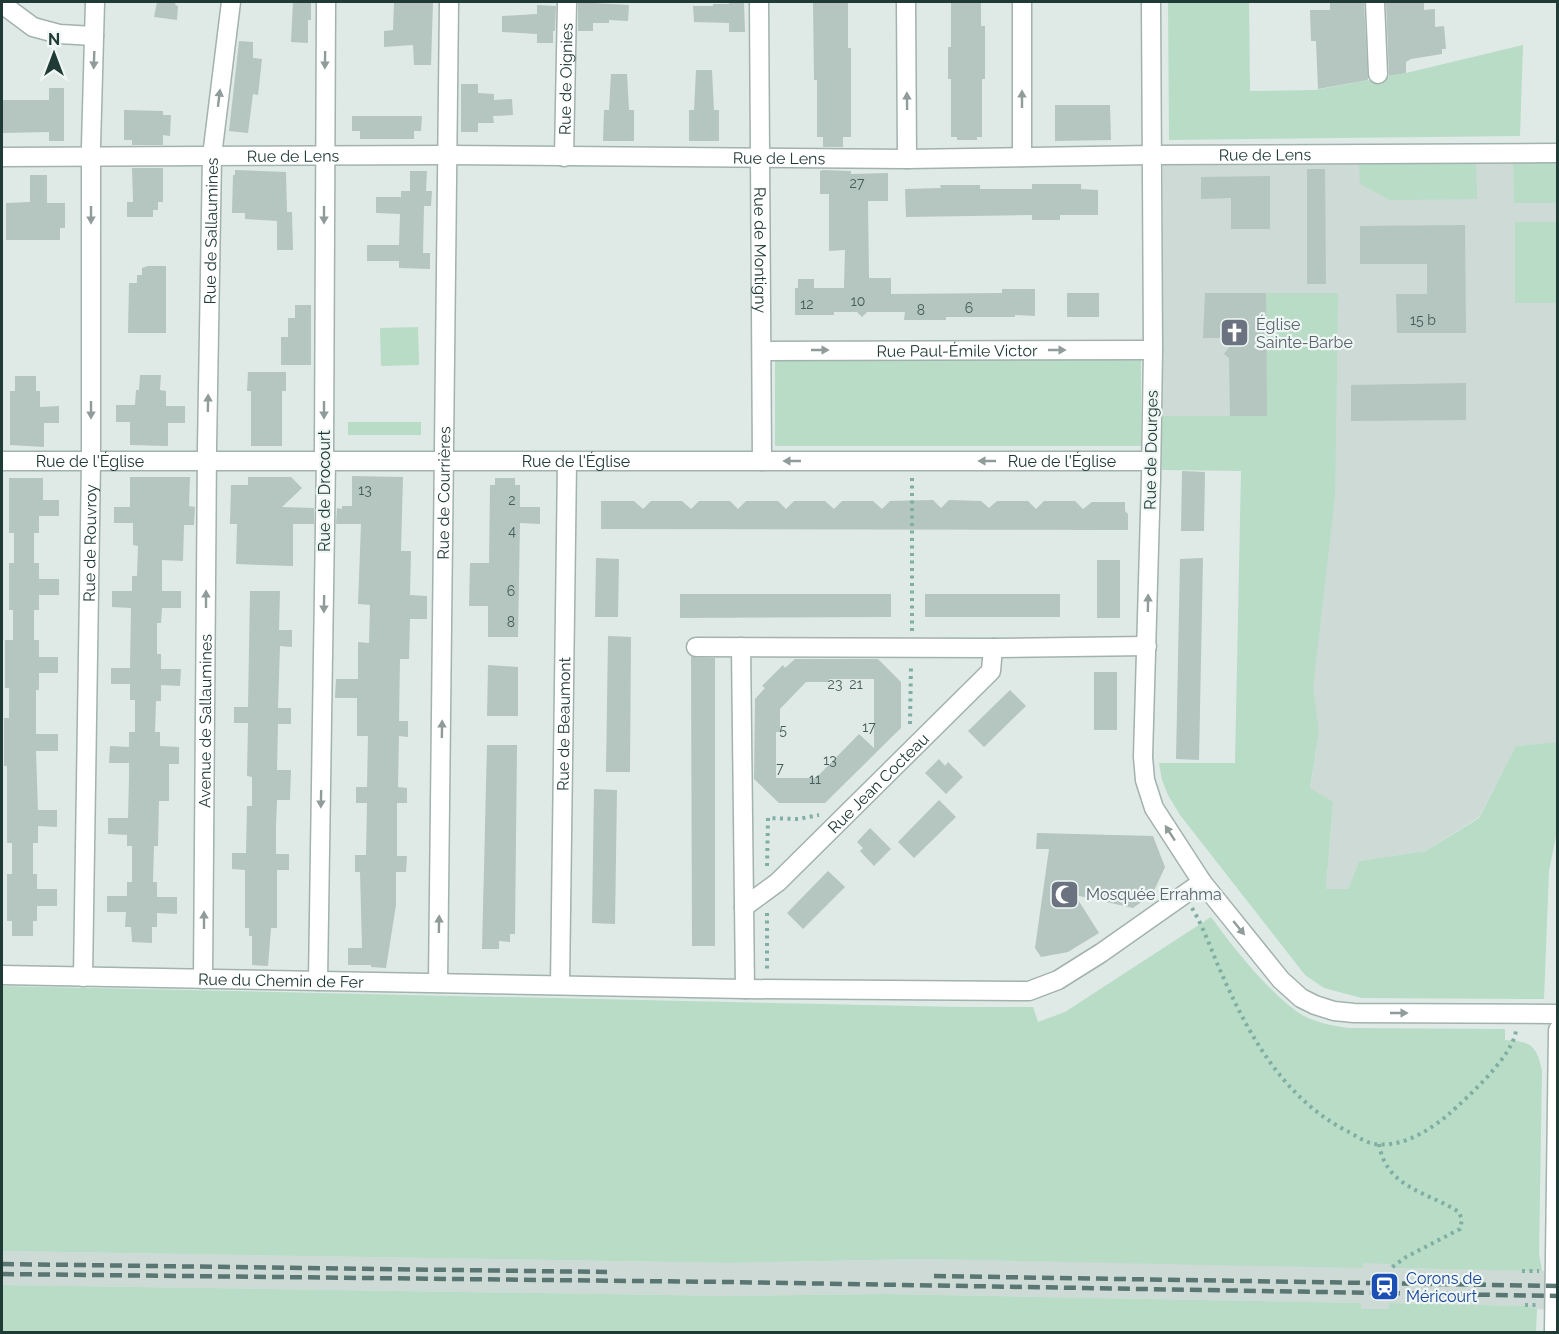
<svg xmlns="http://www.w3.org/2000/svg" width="1559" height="1334" font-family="Raleway,sans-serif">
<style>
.built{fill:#cddad6}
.green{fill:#b8dcc5}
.building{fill:#b5c5c0;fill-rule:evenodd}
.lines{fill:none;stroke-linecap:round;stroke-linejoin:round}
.minor-casing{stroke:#a2b2ae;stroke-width:21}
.path{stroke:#80aea4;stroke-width:4;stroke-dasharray:3 4.5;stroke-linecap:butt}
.minor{stroke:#fff;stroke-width:18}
.rail{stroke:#5a7672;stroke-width:4.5;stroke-dasharray:12 6;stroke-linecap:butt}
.oneway{fill:#909c9a}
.labels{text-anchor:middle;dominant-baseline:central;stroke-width:4.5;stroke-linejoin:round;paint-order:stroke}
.number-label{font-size:14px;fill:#455d58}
.street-label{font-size:16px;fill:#203a36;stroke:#eff7f4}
.worship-label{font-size:16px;fill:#5b616d;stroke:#eff7f4;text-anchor:start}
.transit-label{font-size:16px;fill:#164399;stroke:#eff7f4;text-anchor:start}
</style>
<rect width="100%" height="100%" fill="#dfeae7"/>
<!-- built -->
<g class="built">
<path d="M1513 163 1514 203H1557V742L1516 746 1479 817 1426 851 1359 861 1348 889 1326 890 1333 803 1310 789 1319 732 1267 416H1162L1163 164Z"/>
<path d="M2 1251 730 1263 923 1259 1363 1267V1263L1370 1262 1391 1264V1268L1557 1271 1558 1310 1537 1309 1526 1306 1389 1303V1309L1382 1310 1361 1309 1360 1303 885 1294 732 1296 2 1285Z"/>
</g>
<!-- green -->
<g class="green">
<path d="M1168 2H1249L1250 91 1315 90 1406 73 1523 45 1520 136 1169 140Z"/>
<path d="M1359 163H1476L1477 199 1390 200 1360 184Z"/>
<path d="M1513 163H1557V203H1514Z"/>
<rect x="1515" y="222" width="42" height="81"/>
<path d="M1266 293H1338L1335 496 1313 687 1319 732 1310 788 1333 802 1326 889H1348L1359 861 1426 851 1479 818 1516 746 1557 742V831L1549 871 1544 999 1362 998 1324 988 1305 975 1180 815 1168 795 1162 780 1159 763H1235L1241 471 1162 470V416H1266Z"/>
<path d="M418 327 419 365 381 366 380 328Z"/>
<rect x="775" y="357" width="366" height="89"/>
<rect x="348" y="422" width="73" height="13"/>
<path d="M1211 917C1232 946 1273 998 1304 1016 1318 1023 1334 1026 1349 1028L1505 1029V1040C1530 1041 1537 1045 1542 1071L1539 1253 1542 1271 1391 1268 1390 1264 1363 1263V1268L923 1259 730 1263 2 1251V986L960 1007H1033L1038 1022 1065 1012Z"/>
<path d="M2 1285 732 1296 885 1294 1361 1303V1309H1389V1303L1526 1306 1537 1309 1536 1332H2Z"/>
</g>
<!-- building -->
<g class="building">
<path d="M157 2H176L175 5 178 6 177 20 154 17Z"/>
<path d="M293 2H311V20H308V43L291 42Z"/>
<path d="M394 2H433L431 65H414L413 45 384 47V31L393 30Z"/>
<path d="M578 2H593V3L629 5 628 21 609 20V23H593V31H578Z"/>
<path d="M729 2H744L745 32H729V23L694 22 693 6H713V4H729Z"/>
<path d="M813 2H848V48H851V137H843V147H823V137H817V80H814Z"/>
<path d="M951 2H981V26H985V79H982V137H977V140H957V137H951V79H948V47H951Z"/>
<path d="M1330 2H1364L1368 80 1318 89 1316 41H1311L1310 10H1330Z"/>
<path d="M1386 2H1424V10L1435 9V27L1444 26 1446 49H1442V54L1411 59 1406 62V73L1389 76Z"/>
<path d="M537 5 556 6 555 31H553V43H537V34L502 32V16L537 14Z"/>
<path d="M239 41 253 42V58L262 59 258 95 253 94 248 133 229 131Z"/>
<path d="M696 70H712L714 110H719V141H689V110H694Z"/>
<path d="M611 74H627L629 110H634V141H603L604 110H609Z"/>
<path d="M461 84H478V93L494 94V100L512 99 513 115 493 116 494 123H478V132H461Z"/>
<path d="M49 88H64V141H49V132L2 133V100H49Z"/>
<path d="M1055 105H1110L1111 140 1055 141Z"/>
<path d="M124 110 163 111V115H171L170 136 163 135V145H132V140H124Z"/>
<path d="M352 116H422L421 131H414V139H360V131H352Z"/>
<path d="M132 168H163V202H158V210H153V217H127V202H133Z"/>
<path d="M1307 169H1325L1326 284H1307Z"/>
<path d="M235 170 286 172 287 212H292L293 250H277V221L245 219V213H232L233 175H235Z"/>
<path d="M823 170 851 171V174L888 173V201H868L869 278H891V294L1002 293V289H1035V316L1015 315V317H946V320H904L905 312H867L862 317 857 312H834V315H795V288H798V279H814V288H844L845 250 829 251V194H820V171Z"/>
<path d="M410 171H427L426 191H432L431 206H424L423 253H430V269L399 268V261H367V245H399L400 214 376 213V197H401V191H410Z"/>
<path d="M30 175H47V203H65V228H60V240H6V203L30 202Z"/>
<path d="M1270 176V229H1231V198L1201 199V177Z"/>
<path d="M1032 184H1081V189L1098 190V215H1060V220H1032V215L906 217 905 189 941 188 940 185H980V189H1032Z"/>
<path d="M1465 225 1466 333H1397L1396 294H1427V264H1360V226Z"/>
<path d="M148 266H166V333H128L129 283H137V275H142V268Z"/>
<rect x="1067" y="293" width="32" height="24"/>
<path d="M1205 293H1266L1267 416H1230L1229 358 1224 354 1236 338H1203Z"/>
<path d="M295 305H311V365H281V337H288V318H295Z"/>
<path d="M248 372H286V391H282V446H251V391H247Z"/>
<path d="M140 375H161L160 390 166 391V406H185V423H168V446L130 445V422H116V405H135L136 390H139Z"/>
<path d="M15 376H36V391H40V407L59 406V423H44V447L10 445V391H15Z"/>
<path d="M1466 383V420L1351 421V385Z"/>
<path d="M1182 471 1205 472 1204 531H1181Z"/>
<path d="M352 476 403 477 401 551H411L410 595 427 596V619H410L409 659H400L399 721H408V737L399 736 398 787 407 788V803H397V856H407L406 872H396V905L386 968 371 967V965H348V948H362L360 872H355V855H366L367 803H356V787H367L368 736H357V698H335L336 679H358V642L369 643 370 605 358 604 361 524H336L337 508 342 509V506H352Z"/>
<path d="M130 477H190L189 506 195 507 194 525H184L183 561 162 560V591H181V608H162L161 623H157V654H161V669H181L180 686 161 685V701H156L155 732H160V746L179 747V764H169V801H159L158 846H154L153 882H157V897H177V914L157 913V927H152V943L132 942 131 927H125L126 912H107V896H127V882H132V846H127V835L108 834V818H128L129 778V763H109L110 746 129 747V732H135V700H130V684H111V668H130L131 608 112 607V591H132V576H137L138 546 133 545V523H114V507H130Z"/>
<path d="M248 477H291L302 488 282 507 314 508V524H293V566L236 564 237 524H230L231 485H248Z"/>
<path d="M9 478H43V500H59V516H39V533H34V563H39V579H59V595H39V610H34V640H39V657H58V673H39V690H36V734H58V751H36L38 810H57V827L38 826V843H33V874H37V889H57V906H37V921H33V936H12V921H7V874H12V843H7V766H4V718H9V688H5V640H13V610H9V563H14V533H9Z"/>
<path d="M495 478H515V485H520V507H540V524L520 523 518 637H488V606H469L470 563H489L490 485H495Z"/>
<path d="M933 500 941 508 949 500 981 501 989 508 997 501H1028L1036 509 1044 501H1075L1083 509 1092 502H1125V511L1128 514V530L601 529V501H634L643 509 651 501H682L691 509 699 501H730L738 509 746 501H778L786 509 794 501H825L834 509 842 501H873L882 509 890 501Z"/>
<path d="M596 558 619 559 618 617H595Z"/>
<path d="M1203 558 1199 760 1176 759 1180 559Z"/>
<rect x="1097" y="560" width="23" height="58"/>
<path d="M250 591H280L279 630H292V647L280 646 278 708H291V724H278L277 770H291L290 800H277L276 826V854H289V870H277V928H271L268 966 252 965V936H249V928H245V870L232 869V853H246L247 806H252V777L247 776 248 723H234V707H248Z"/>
<path d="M680 594H891V617L680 618Z"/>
<rect x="925" y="594" width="135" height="23"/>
<path d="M608 636 631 637 630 772H606Z"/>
<path d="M691 657 715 658V946H692Z"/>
<path d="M795 659H878L901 682V728L825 803H779L754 779 755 699 765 688 762 686 783 665 785 668ZM829 679H874V748L859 734 816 778H776V732H780V709L806 682H829Z"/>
<path d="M488 665 518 667V716H487Z"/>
<rect x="1094" y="672" width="23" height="58"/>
<path d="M1010 690 1026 706 984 747 968 731Z"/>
<path d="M487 745H517L515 934H510V942L499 941V949H482Z"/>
<path d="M939 759 945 766 948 762 963 777 946 794 925 773Z"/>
<path d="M594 789 617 790 615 924 592 923Z"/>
<path d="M939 800 956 817 914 858 898 842Z"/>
<path d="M870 828 891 849 874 866 860 851 863 848 857 842Z"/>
<path d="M1037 833 1153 836 1165 867 1152 895 1133 908 1075 895 1099 933 1068 952 1041 957 1035 948 1049 849H1036Z"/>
<path d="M828 871 845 887 803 929 787 913Z"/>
</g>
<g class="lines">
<defs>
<g id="minor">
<path id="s1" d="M759 2 762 461"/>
<path d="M906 2 907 159"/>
<path d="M1151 2 1153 350 1151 478 1143 757 1145 780 1154 808 1202 882 1281 980 1301 998 1315 1005 1334 1011 1354 1013 1558 1014"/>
<path d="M1375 2 1378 74"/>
<path d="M2 4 33 27 59 34 94 36"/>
<path id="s2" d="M2 157 447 155 907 159 1151 155 1558 153"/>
<path id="s3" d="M564 157 567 2"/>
<path d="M1022 157V2"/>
<path id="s4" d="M762 351 1153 350"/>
<path id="s5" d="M2 461H1151"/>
<path d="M696 647 993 648 1147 646"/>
<path d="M741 647 745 989"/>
<path id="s6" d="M744 907 778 882 991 671 993 648"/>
<path id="s7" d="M2 975 745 989 1029 991 1058 980 1101 953 1202 882"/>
<path id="s8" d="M83 977 91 461V146L95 2"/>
<path id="s9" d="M203 979 207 448 212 156 231 2"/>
<path d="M318 981 326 460 324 452 326 2"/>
<path id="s10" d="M438 983 449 2"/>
<path id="s11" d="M560 985 567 462"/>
<path d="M1554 1332 1558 1030"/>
</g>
</defs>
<!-- minor casing -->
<use href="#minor" class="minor-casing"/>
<!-- path -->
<g class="path">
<path d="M912 631V477"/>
<path d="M910 724 911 666"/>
<path d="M767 866 768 818 798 819 819 815"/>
<path d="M1192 908C1204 928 1211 950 1220 970 1248 1034 1283 1098 1347 1131 1355 1135 1366 1143 1375 1144 1402 1148 1430 1130 1449 1114 1468 1097 1514 1055 1516 1030"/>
<path d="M767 913V971"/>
<path d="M1379 1144C1386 1188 1428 1192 1459 1212L1462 1220 1460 1229 1406 1257 1391 1268"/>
<path d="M1522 1271H1539"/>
<path d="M1525 1305H1537"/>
</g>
<!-- minor -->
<use href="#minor" class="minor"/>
<!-- rail -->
<g class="rail">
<path d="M2 1264 607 1272"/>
<path d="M2 1274 728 1282 1558 1296"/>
<path d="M934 1276 1558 1286"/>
</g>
</g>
<!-- one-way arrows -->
<defs><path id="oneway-solid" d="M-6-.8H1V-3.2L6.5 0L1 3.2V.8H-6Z" transform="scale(1.5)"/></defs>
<g class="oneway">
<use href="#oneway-solid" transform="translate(94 60) rotate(92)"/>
<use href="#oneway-solid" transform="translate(325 60) rotate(91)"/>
<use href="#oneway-solid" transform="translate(219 98) rotate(-83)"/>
<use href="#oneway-solid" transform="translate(1022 99) rotate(-90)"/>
<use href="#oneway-solid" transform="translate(907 101) rotate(-91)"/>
<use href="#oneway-solid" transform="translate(91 215) rotate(90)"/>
<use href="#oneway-solid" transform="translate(324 215) rotate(90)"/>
<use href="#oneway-solid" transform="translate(820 350)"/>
<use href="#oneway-solid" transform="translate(1057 350)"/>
<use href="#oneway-solid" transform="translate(208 403) rotate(-89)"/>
<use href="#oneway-solid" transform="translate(91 410) rotate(90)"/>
<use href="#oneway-solid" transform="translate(324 410) rotate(90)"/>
<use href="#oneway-solid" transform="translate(792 461) rotate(180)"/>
<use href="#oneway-solid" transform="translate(987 461) rotate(180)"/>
<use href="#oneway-solid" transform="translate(206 599) rotate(-90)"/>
<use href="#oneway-solid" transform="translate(1148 603) rotate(-89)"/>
<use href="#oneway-solid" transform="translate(324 604) rotate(91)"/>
<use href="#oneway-solid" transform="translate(442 729) rotate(-89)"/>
<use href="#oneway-solid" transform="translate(321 799) rotate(91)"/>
<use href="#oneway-solid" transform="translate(1170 833) rotate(-123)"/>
<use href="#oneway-solid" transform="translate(204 920) rotate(-90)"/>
<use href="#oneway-solid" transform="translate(439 924) rotate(-89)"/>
<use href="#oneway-solid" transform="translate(1239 928) rotate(51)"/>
<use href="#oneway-solid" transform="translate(1399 1013)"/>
</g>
<!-- icons -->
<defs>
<symbol id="church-square" viewBox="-11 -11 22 22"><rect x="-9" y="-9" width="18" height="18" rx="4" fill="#6b7280" stroke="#eff7f4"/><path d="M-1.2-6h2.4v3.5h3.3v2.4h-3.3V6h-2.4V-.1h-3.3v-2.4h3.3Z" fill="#fff"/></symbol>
<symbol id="mosque-square" viewBox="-11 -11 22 22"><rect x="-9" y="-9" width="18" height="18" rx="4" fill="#6b7280" stroke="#eff7f4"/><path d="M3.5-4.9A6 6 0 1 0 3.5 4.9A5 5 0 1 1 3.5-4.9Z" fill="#fff"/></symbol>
<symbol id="station-square" viewBox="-11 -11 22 22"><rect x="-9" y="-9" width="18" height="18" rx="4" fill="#1a4fb4" stroke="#eff7f4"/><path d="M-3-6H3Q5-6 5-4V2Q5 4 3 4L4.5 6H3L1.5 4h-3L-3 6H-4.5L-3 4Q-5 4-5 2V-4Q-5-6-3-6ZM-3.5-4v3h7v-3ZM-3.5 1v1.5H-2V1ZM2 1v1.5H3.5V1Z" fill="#fff"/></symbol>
</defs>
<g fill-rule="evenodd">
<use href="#church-square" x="1218" y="316" width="33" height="33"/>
<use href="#mosque-square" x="1048" y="878" width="33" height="33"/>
<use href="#station-square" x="1368" y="1270" width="33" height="33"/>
</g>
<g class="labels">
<!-- number labels -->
<g class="number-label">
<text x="857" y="183">27</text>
<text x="858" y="301">10</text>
<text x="807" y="304">12</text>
<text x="969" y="308">6</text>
<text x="921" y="310">8</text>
<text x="1423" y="320">15 b</text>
<text x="365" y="490">13</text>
<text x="512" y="500">2</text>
<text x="512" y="531">4</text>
<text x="511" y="591">6</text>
<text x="511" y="622">8</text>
<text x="835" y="684">23</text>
<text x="856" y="684">21</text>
<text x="869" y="727">17</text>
<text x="783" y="730">5</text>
<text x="830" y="760">13</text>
<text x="780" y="768">7</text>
<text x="815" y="779">11</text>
</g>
<!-- street labels -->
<g class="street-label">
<text stroke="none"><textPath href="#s3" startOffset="78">Rue de Oignies</textPath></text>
<text stroke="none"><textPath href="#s2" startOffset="1263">Rue de Lens</textPath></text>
<text stroke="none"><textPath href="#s2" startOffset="291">Rue de Lens</textPath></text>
<text stroke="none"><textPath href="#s2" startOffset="777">Rue de Lens</textPath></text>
<text stroke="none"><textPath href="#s9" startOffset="748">Rue de Sallaumines</textPath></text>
<text stroke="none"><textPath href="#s1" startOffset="248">Rue de Montigny</textPath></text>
<text stroke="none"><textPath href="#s4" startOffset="195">Rue Paul-Émile Victor</textPath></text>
<text transform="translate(1151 450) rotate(-89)">Rue de Dourges</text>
<text stroke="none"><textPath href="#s5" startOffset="88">Rue de l'Église</textPath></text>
<text stroke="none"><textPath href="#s5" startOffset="574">Rue de l'Église</textPath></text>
<text stroke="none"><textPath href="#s5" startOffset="1060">Rue de l'Église</textPath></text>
<text transform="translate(324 491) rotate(-90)">Rue de Drocourt</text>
<text stroke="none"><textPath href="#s10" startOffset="490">Rue de Courrières</textPath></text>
<text stroke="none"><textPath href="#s8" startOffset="434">Rue de Rouvroy</textPath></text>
<text stroke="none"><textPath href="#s9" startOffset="258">Avenue de Sallaumines</textPath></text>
<text stroke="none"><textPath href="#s11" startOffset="261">Rue de Beaumont</textPath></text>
<text stroke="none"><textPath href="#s6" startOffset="183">Rue Jean Cocteau</textPath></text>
<text stroke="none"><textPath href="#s7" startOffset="279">Rue du Chemin de Fer</textPath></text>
</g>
<!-- worship labels -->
<g class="worship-label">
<text x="1256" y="324">Église<tspan x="1256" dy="18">Sainte-Barbe</tspan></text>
<text x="1086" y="894">Mosquée Errahma</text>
</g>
<!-- transit labels -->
<g class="transit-label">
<text x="1406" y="1278">Corons de<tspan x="1406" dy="18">Méricourt</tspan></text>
</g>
</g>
<!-- border -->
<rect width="1559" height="1334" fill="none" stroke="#203a36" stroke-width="6"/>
<!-- north arrow -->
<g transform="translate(54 54)" stroke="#eff7f4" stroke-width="4.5" paint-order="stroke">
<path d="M0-4.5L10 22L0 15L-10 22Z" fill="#203a36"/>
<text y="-9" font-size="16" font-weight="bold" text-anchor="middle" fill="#203a36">N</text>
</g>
</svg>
